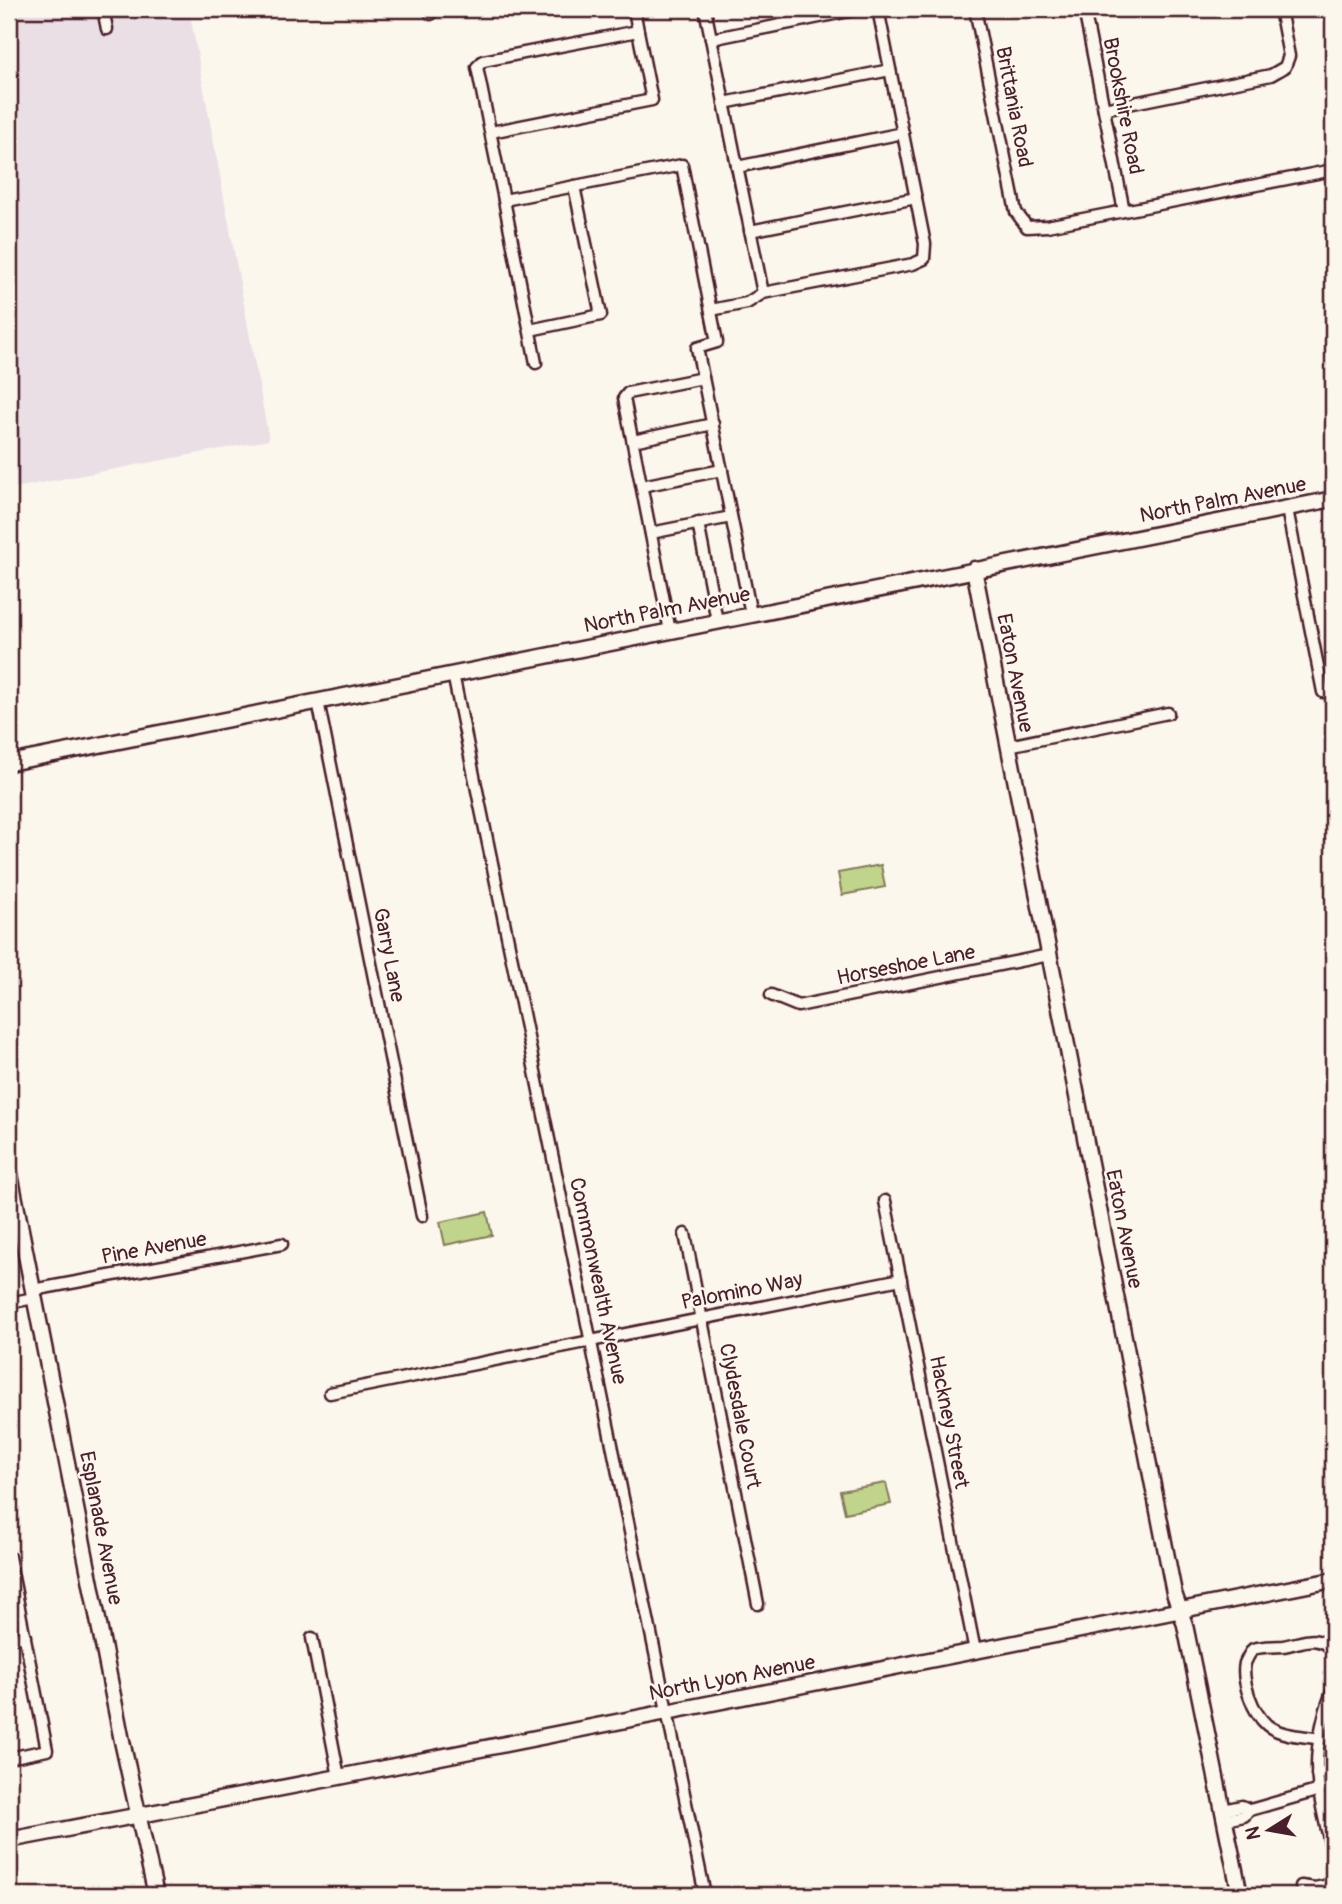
<svg xmlns="http://www.w3.org/2000/svg" width="1342" height="1904" font-family="Pangolin,sans-serif">
<style>
.built{fill:#eadfe5}
.green{fill:#c0d58b;stroke:#857a5b;stroke-width:2}
.lines{fill:none;stroke-linecap:round;stroke-linejoin:round}
.street-casing{stroke:#4a1f2b;stroke-width:15}
.secondary-casing{stroke:#4a1f2b;stroke-width:19}
.street{stroke:#fbf7ec;stroke-width:10}
.secondary{stroke:#fbf7ec;stroke-width:14}
.labels{text-anchor:middle;dominant-baseline:central;stroke-width:5;stroke-linejoin:round;paint-order:stroke}
.street-label{font-size:21px;fill:#4a1f2b;stroke:#fbf7ec}
</style>
<rect width="100%" height="100%" fill="#fbf7ec"/>
<filter id="ink" filterUnits="userSpaceOnUse"><feTurbulence type="fractalNoise" baseFrequency=".0143" numOctaves="2"/><feDisplacementMap in="SourceGraphic" scale="14" xChannelSelector="R" yChannelSelector="G"/><feConvolveMatrix kernelMatrix="1 2 1 2 8 2 1 2 1" color-interpolation-filters="sRGB"/></filter>
<g filter="url(#ink)">
<!-- built -->
<path class="built" d="M9 9H189L269 440 9 489Z"/>
<!-- green -->
<g class="green">
<path d="M881 865 885 887 842 895 838 873Z"/>
<path d="M487 1212 492 1235 445 1245 440 1222Z"/>
<path d="M886 1483 891 1504 845 1513 840 1491Z"/>
</g>
<g class="lines">
<defs>
<g id="street">
<path d="M103 9 107 29"/>
<path d="M430 9 431 14"/>
<path d="M634 9 638 31 483 61 477 67 504 200 682 165 717 342 697 348 751 614"/>
<path d="M705 9 763 293 913 264 924 259 925 244 878 9"/>
<path d="M975 9 1016 212 1027 227 1047 226 1124 211 1333 170"/>
<path d="M1084 9 1124 211"/>
<path d="M711 39 859 9"/>
<path d="M724 103 890 70"/>
<path d="M1104 109 1271 75 1285 67 1289 56 1280 9"/>
<path d="M491 132 652 100 638 31"/>
<path d="M737 167 903 133"/>
<path d="M504 200 536 363"/>
<path d="M750 231 916 198"/>
<path d="M711 310 747 303 763 293"/>
<path d="M530 330 601 315 574 186"/>
<path d="M633 441 713 424"/>
<path d="M642 486 722 470"/>
<path d="M1287 509 1323 692"/>
<path d="M698 523 717 621"/>
<path d="M651 533 731 517"/>
<path d="M670 631 624 398 628 393 703 378"/>
<path d="M453 674 705 1895"/>
<path d="M318 701 422 1216"/>
<path d="M1008 746 1168 713"/>
<path d="M771 995 798 1006 1049 955"/>
<path d="M885 1201 975 1651"/>
<path d="M685 1234 758 1604"/>
<path d="M33 1290 282 1244"/>
<path d="M9 1303 34 1298"/>
<path d="M330 1393 901 1279"/>
<path d="M9 1557 47 1750 9 1758"/>
<path d="M312 1638 339 1777"/>
<path d="M9 1639 25 1636"/>
<path d="M1333 1690C1324 1710 1317 1743 1317 1765 1317 1794 1327 1828 1333 1857"/>
<path d="M1321 1739C1305 1736 1280 1736 1267 1725 1253 1713 1241 1681 1245 1663 1247 1658 1250 1653 1253 1649 1263 1646 1272 1647 1283 1646 1303 1643 1313 1633 1333 1649"/>
<path d="M1317 1774 1333 1771"/>
<path d="M1223 1810 1242 1806 1250 1810"/>
<path d="M1225 1820 1244 1816 1250 1810 1320 1790"/>
<path d="M1301 1886 1315 1888 1333 1884"/>
</g>
<g id="secondary">
<path d="M974 569 1174 1593 1185 1625 1240 1895"/>
<path d="M9 763 1333 499"/>
<path d="M9 1169 122 1741 156 1895"/>
<path d="M9 1840 339 1777 1333 1580"/>
</g>
</defs>
<!-- street casing -->
<use href="#street" class="street-casing"/>
<!-- secondary casing -->
<use href="#secondary" class="secondary-casing"/>
<!-- street -->
<use href="#street" class="street"/>
<!-- secondary -->
<use href="#secondary" class="secondary"/>
</g>
</g>
<g class="labels">
<!-- street labels -->
<g class="street-label">
<text transform="translate(1123 106) rotate(79)">Brookshire Road</text>
<text transform="translate(1014 107) rotate(79)">Brittania Road</text>
<text transform="translate(1223 500) rotate(-11)">North Palm Avenue</text>
<text transform="translate(667 610) rotate(-11)">North Palm Avenue</text>
<text transform="translate(1015 673) rotate(79)">Eaton Avenue</text>
<text transform="translate(389 955) rotate(79)">Garry Lane</text>
<text transform="translate(906 965) rotate(-11)">Horseshoe Lane</text>
<text transform="translate(1124 1229) rotate(79)">Eaton Avenue</text>
<text transform="translate(154 1248) rotate(-10)">Pine Avenue</text>
<text transform="translate(598 1281) rotate(78)">Commonwealth Avenue</text>
<text transform="translate(742 1291) rotate(-11)">Palomino Way</text>
<text transform="translate(740 1416) rotate(79)">Clydesdale Court</text>
<text transform="translate(949 1422) rotate(79)">Hackney Street</text>
<text transform="translate(101 1528) rotate(79)">Esplanade Avenue</text>
<text transform="translate(732 1678) rotate(-11)">North Lyon Avenue</text>
</g>
</g>
<!-- margin -->
<rect width="1342" height="1904" fill="none" stroke="#fbf7ec" stroke-width="35"/>
<rect x="18" y="18" width="1307" height="1869" fill="none" stroke="#4a1f2b" stroke-width="2.5" filter="url(#ink)"/>
<!-- north arrow -->
<g transform="translate(1269 1830) rotate(259)" stroke="#fbf7ec" stroke-width="5" paint-order="stroke">
<path d="M0-5L12 26L0 18L-12 26Z" fill="#4a1f2b"/>
<text y="-10" font-size="19" font-weight="bold" text-anchor="middle" fill="#4a1f2b">N</text>
</g>
</svg>
